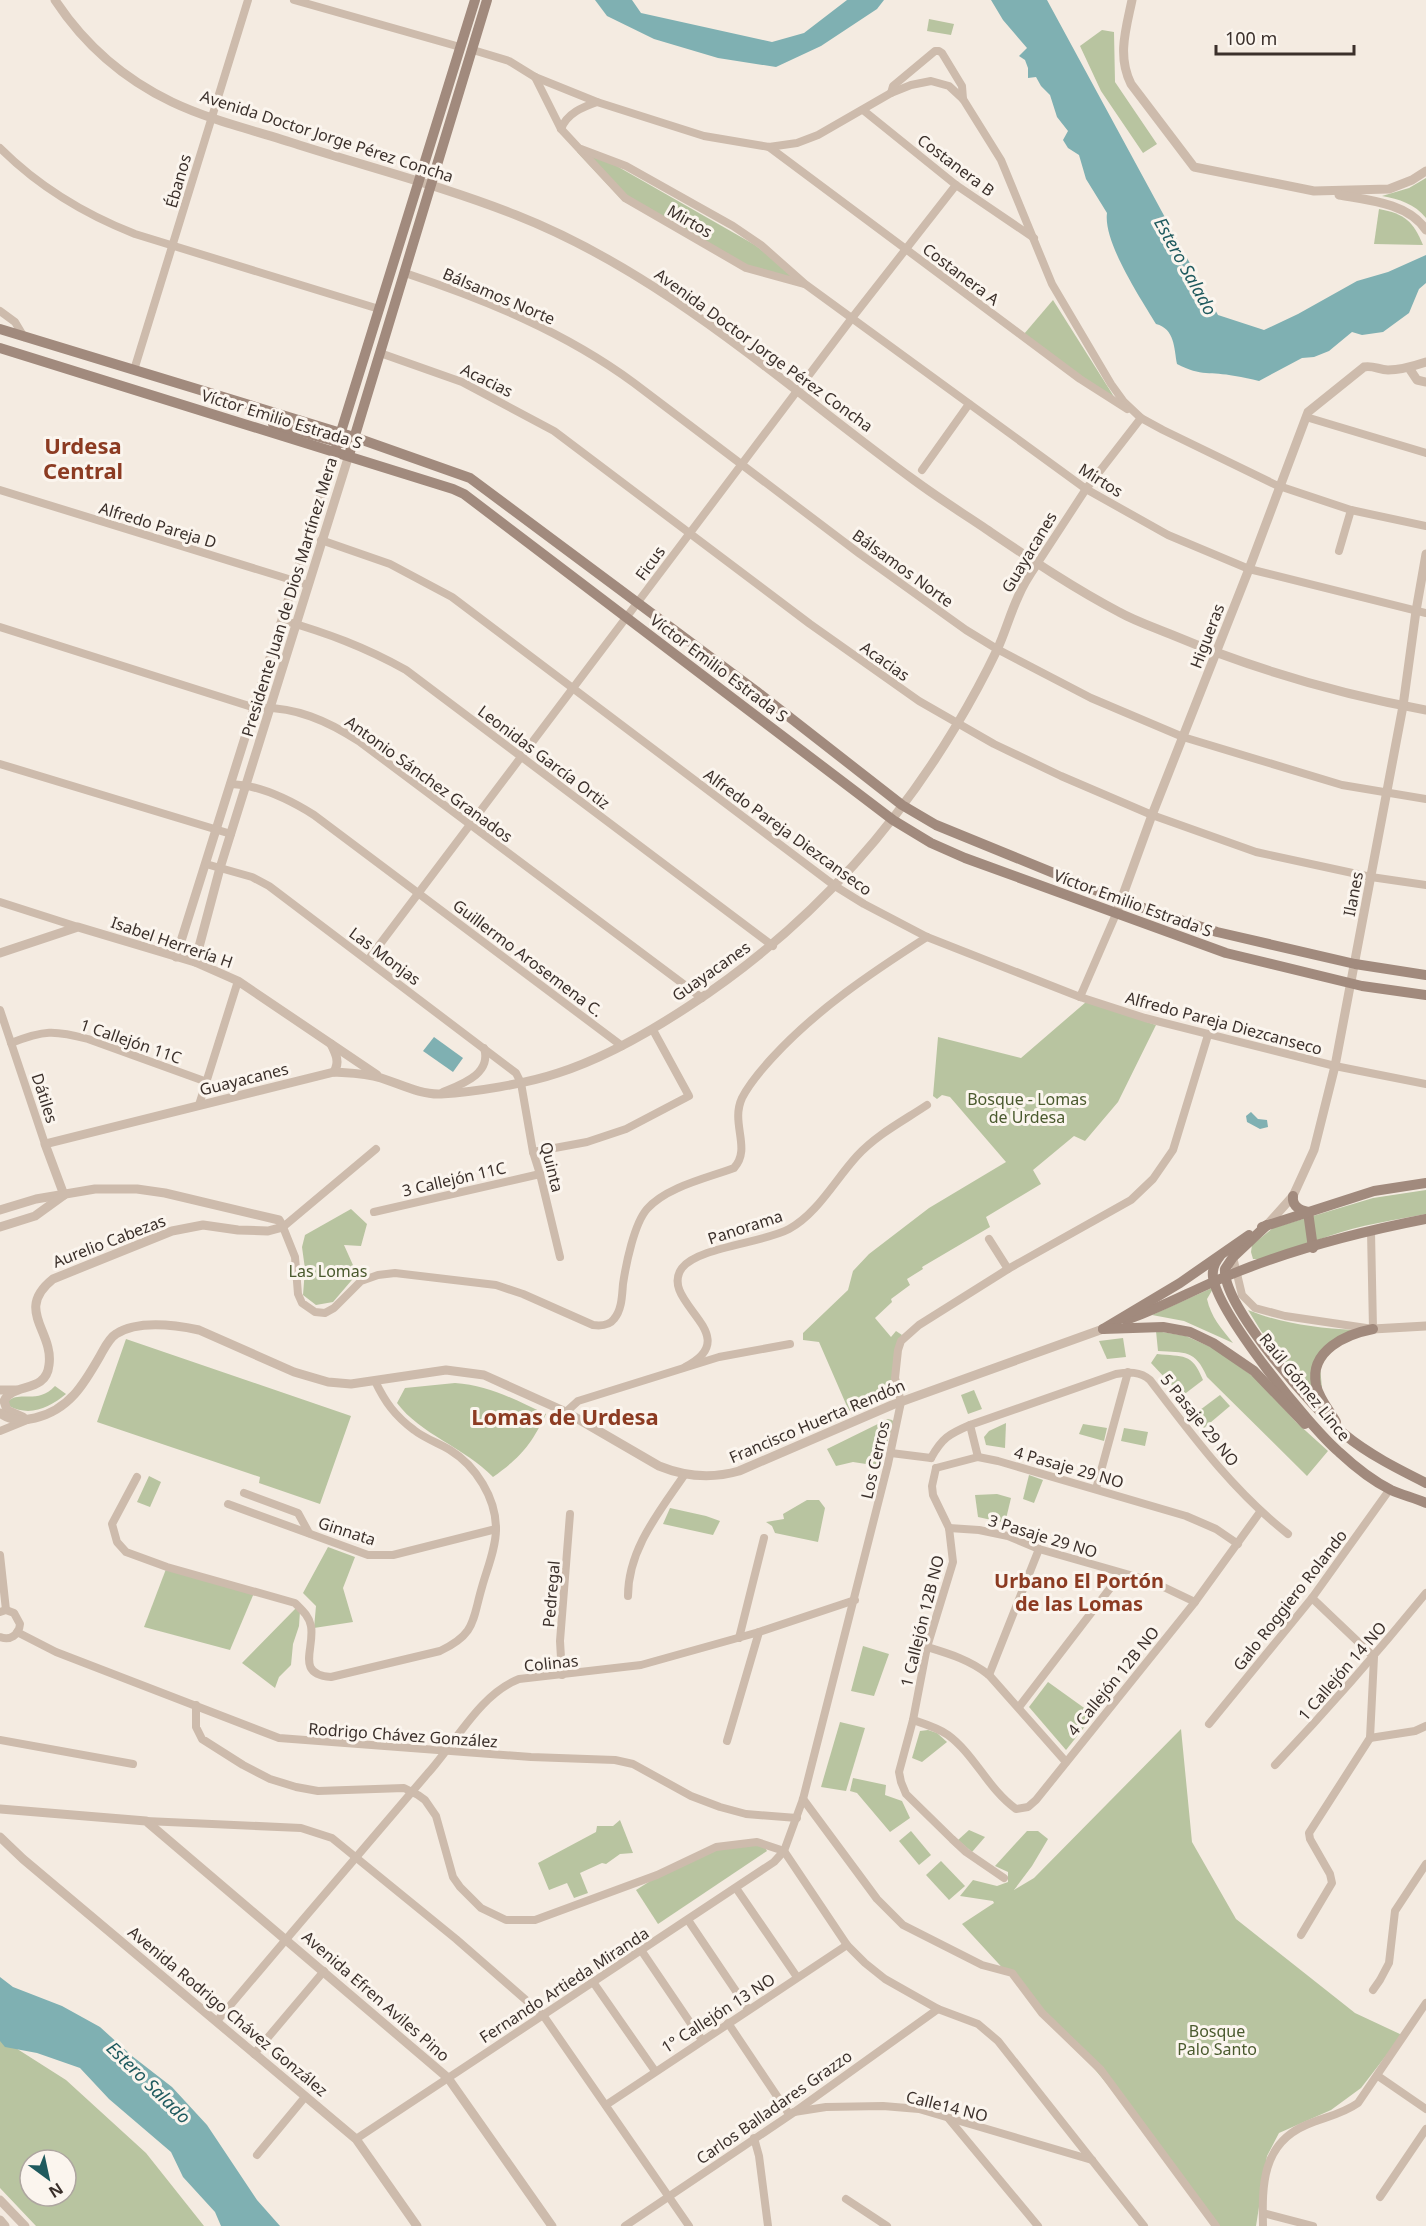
<svg xmlns="http://www.w3.org/2000/svg" width="1426" height="2226" font-family="'Noto Sans',sans-serif">
<style>
.green{fill:#b8c4a0;fill-rule:evenodd}
.water{fill:#7fb0b2}
.lines{fill:none;stroke-linecap:round;stroke-linejoin:round}
.minor{stroke:#cdbbac;stroke-width:8}
.tertiary{stroke:#cdbbac;stroke-width:9}
.secondary{stroke:#a18a7d;stroke-width:10}
.labels{text-anchor:middle;dominant-baseline:central;stroke-width:6;stroke-linejoin:round;paint-order:stroke}
.street-label{font-size:16px;fill:#3b302b;stroke:#fbf5ee}
.park-label{font-size:16px;fill:#4a5a2e;stroke:#fbf5ee}
.water-label{font-size:18px;font-style:italic;fill:#1f5a5e;stroke:#fbf5ee}
.quarter-label{font-size:20px;font-weight:bold;fill:#8c3b22;stroke:#fbf5ee}
.district-label{font-size:22px;font-weight:bold;fill:#8c3b22;stroke:#fbf5ee}
</style>
<rect width="100%" height="100%" fill="#f4ebe1"/>
<!-- green -->
<g class="green">
<path d="M929 19 954 24 951 35 927 31Z"/>
<path d="M1102 30 1114 32 1115 82 1157 144 1143 153 1101 91 1080 46Z"/>
<path d="M577 152 601 157 755 245 805 284 747 268 623 201Z"/>
<path d="M1426 178V218C1415 204 1399 199 1382 196L1409 188Z"/>
<path d="M1379 209C1405 214 1413 221 1423 245L1374 244Z"/>
<path d="M1053 300 1118 403 1024 334Z"/>
<path d="M1086 1002 1156 1025 1118 1102 1085 1141 1074 1136 1033 1170 1041 1184 986 1217 990 1227 922 1267 923 1269 907 1279 910 1285 891 1299 892 1302 875 1318 891 1337 896 1331 902 1335 897 1344 892 1393 849 1411 819 1342 803 1340V1333L848 1290 853 1271 869 1254 929 1208 1006 1162 950 1097 942 1095 937 1099 933 1096 938 1037 1021 1058Z"/>
<path d="M1426 1190V1214C1394 1220 1360 1225 1329 1236 1305 1244 1279 1261 1253 1259L1251 1252 1252 1245 1273 1228 1373 1198Z"/>
<path d="M351 1209 367 1224 361 1246 344 1245 357 1274 333 1302 316 1305 303 1295 305 1269 302 1247 305 1235Z"/>
<path d="M1214 1287 1207 1299C1211 1317 1221 1328 1233 1343L1184 1321 1152 1315Z"/>
<path d="M1248 1310C1283 1324 1316 1328 1354 1330L1319 1355 1324 1411 1261 1331Z"/>
<path d="M1156 1331 1186 1336 1215 1349 1258 1380 1296 1422 1328 1451 1307 1476 1207 1377C1195 1349 1185 1353 1158 1351Z"/>
<path d="M1123 1338 1126 1357 1107 1359 1099 1341Z"/>
<path d="M126 1339 351 1416 320 1504 259 1483 260 1477 97 1422Z"/>
<path d="M1157 1354C1183 1357 1192 1352 1203 1380L1182 1396 1151 1363Z"/>
<path d="M455 1383C489 1385 515 1400 546 1414 531 1445 521 1457 493 1477 465 1448 420 1434 397 1403L405 1388Z"/>
<path d="M55 1386 66 1394C49 1408 30 1417 9 1406L8 1401C21 1390 37 1405 55 1386Z"/>
<path d="M974 1390 982 1409 968 1414 961 1395Z"/>
<path d="M1220 1395 1230 1406 1204 1428 1192 1416Z"/>
<path d="M888 1419 892 1420 894 1422 879 1466 853 1462 836 1466 827 1449Z"/>
<path d="M1006 1423 1005 1448 986 1445 984 1437 989 1431Z"/>
<path d="M1083 1424 1107 1428 1104 1441 1079 1434Z"/>
<path d="M1124 1428 1148 1432 1145 1446 1121 1441Z"/>
<path d="M1029 1475 1043 1480 1034 1503 1023 1499Z"/>
<path d="M149 1476 161 1482 150 1507 137 1502Z"/>
<path d="M997 1494 1011 1498 1005 1523 978 1517 975 1495Z"/>
<path d="M807 1500H819L825 1508 818 1542 775 1533 772 1526 766 1522 784 1519 783 1514Z"/>
<path d="M670 1508 706 1516 720 1521 713 1535 663 1524Z"/>
<path d="M328 1547 355 1557 343 1588 353 1622 314 1628 316 1606 303 1593Z"/>
<path d="M166 1569 254 1593 230 1650 144 1627Z"/>
<path d="M296 1608 300 1611 299 1626 293 1644 291 1665 279 1677 275 1688 242 1663Z"/>
<path d="M863 1646 889 1654 874 1696 851 1691Z"/>
<path d="M1048 1682 1094 1715 1066 1750 1029 1707Z"/>
<path d="M840 1722 865 1728 846 1791 821 1787Z"/>
<path d="M1181 1729 1192 1842 1236 1919 1355 2013 1402 2035 1361 2088 1331 2110 1279 2133 1267 2156 1256 2226H1216L1128 2109 1081 2053 962 1924 994 1903 993 1901 960 1896 973 1880 997 1886 1008 1882V1872L995 1866 1027 1831H1038L1048 1839 1032 1866 1014 1890 1034 1878Z"/>
<path d="M928 1730 937 1733 947 1742 922 1762 912 1758 920 1731Z"/>
<path d="M853 1778 886 1785 885 1795 902 1801 910 1818 890 1832 857 1793 850 1791Z"/>
<path d="M620 1820 633 1853 620 1854 606 1864 602 1863 580 1873 588 1893 574 1898 567 1883 549 1890 538 1863 596 1832 597 1826H613Z"/>
<path d="M969 1830 985 1837 972 1852 958 1840Z"/>
<path d="M911 1831 931 1855 919 1865 899 1841Z"/>
<path d="M758 1845 764 1846 767 1851 658 1924 636 1890 655 1878 717 1850Z"/>
<path d="M941 1861 965 1886 949 1900 926 1875Z"/>
<path d="M0 2038 66 2080 146 2153 204 2226H36L0 2188ZM30 2160H66V2196H30Z"/>
</g>
<!-- water -->
<g class="water">
<path d="M595 0H632L641 13 772 42 804 33 847 0H884L877 9 821 46 776 67 718 58 654 39 607 16Z"/>
<path d="M991 0H1047L1218 315 1264 330 1298 314 1357 281 1388 272 1426 255V283L1419 289 1409 313 1383 332 1362 335 1352 332 1329 351 1314 357 1302 358 1259 381C1251 379 1243 377 1235 376 1210 371 1202 377 1177 364 1174 348 1175 329 1156 324 1141 299 1103 242 1107 213L1086 179 1079 155 1068 148 1063 140 1068 131 1057 117 1050 95 1041 86 1036 77 1028 78V68L1025 60 1019 56 1027 48 1003 20Z"/>
<path d="M434 1037 463 1058 453 1072 423 1051Z"/>
<path d="M1251 1112 1258 1119 1267 1120 1268 1127 1260 1129 1247 1122 1246 1116Z"/>
<path d="M0 1977 13 1987 62 2006 100 2027 132 2056 172 2087 207 2125 257 2200 280 2226H221L215 2212 183 2177 171 2152 109 2099 80 2068 37 2053 5 2047 0 2041Z"/>
</g>
<g class="lines">
<!-- minor -->
<g class="minor">
<path d="M294 0 460 47"/>
<path d="M473 50 509 61 535 77 597 102 704 136 769 147 797 143 818 135 891 93 911 85 931 81 949 86 963 99 1001 160 1052 284 1111 384 1124 402 1141 418 1163 430 1276 485 1351 510 1426 526"/>
<path d="M535 77 561 129 625 198 746 268 804 284"/>
<path d="M891 93 893 86 935 51H939L942 53 962 86 963 99"/>
<path d="M863 110 956 185 1034 238"/>
<path d="M561 129C567 113 583 107 597 102"/>
<path d="M769 147 1080 379 1127 409"/>
<path d="M0 148C39 187 84 214 135 234L379 309"/>
<path d="M581 149 626 166 733 226 761 245 805 284 1086 489 1168 535 1249 569 1426 613"/>
<path d="M405 273C486 300 565 332 634 383L860 554 966 630 997 649 1091 698 1183 737 1342 785 1426 799"/>
<path d="M0 311 15 322 24 337"/>
<path d="M380 353 462 382 554 431 810 624 919 701 994 744 1061 776 1152 815 1256 852 1371 877 1426 885"/>
<path d="M134 370 248 0"/>
<path d="M1306 417 1426 453"/>
<path d="M922 470 969 404"/>
<path d="M0 490 308 585"/>
<path d="M321 540 390 564 452 597 835 886 864 904 927 937 1080 997 1145 1018 1335 1066 1426 1084"/>
<path d="M1339 551 1351 510"/>
<path d="M1037 564 1086 489 1141 418"/>
<path d="M282 620C327 633 365 647 406 670L773 946"/>
<path d="M0 627 255 708C295 706 328 721 360 742L702 998"/>
<path d="M0 764 231 834"/>
<path d="M231 784C260 785 290 800 314 815L622 1046"/>
<path d="M206 864 252 877 269 886 516 1073 521 1083 533 1152 540 1174 560 1257"/>
<path d="M0 902 78 927"/>
<path d="M368 960 852 318 956 185"/>
<path d="M1080 997 1116 914"/>
<path d="M0 1010 45 1144"/>
<path d="M11 1043C44 1030 54 1030 88 1039L207 1082"/>
<path d="M443 1092C462 1084 492 1074 484 1048"/>
<path d="M199 1105 238 981"/>
<path d="M376 1149 283 1227 295 1257 298 1294 302 1303 315 1312 325 1313 334 1308 361 1281 378 1275 395 1273 496 1285 523 1294 593 1325C601 1326 609 1326 614 1319 622 1310 622 1295 623 1284 626 1264 634 1224 647 1209 666 1187 707 1178 734 1168 752 1148 730 1124 742 1098 749 1084 761 1070 772 1058 817 1009 871 973 927 937"/>
<path d="M533 1152 587 1142 626 1129 689 1096 653 1030"/>
<path d="M374 1212 540 1174"/>
<path d="M989 1239 1008 1269"/>
<path d="M1233 1257 1242 1295 1255 1308 1285 1316 1373 1329 1371 1231"/>
<path d="M685 1367C748 1335 657 1302 682 1268 698 1247 763 1243 789 1229 817 1214 835 1180 857 1156 876 1135 903 1121 927 1105"/>
<path d="M566 1412 578 1401 719 1357 790 1344"/>
<path d="M0 1431 27 1420"/>
<path d="M891 1453 931 1458"/>
<path d="M978 1457 970 1425 1116 1374C1128 1372 1140 1371 1150 1380 1192 1435 1233 1491 1288 1534"/>
<path d="M931 1458C942 1438 949 1434 970 1425"/>
<path d="M936 1468 932 1486 933 1495 949 1528 953 1562 927 1647 913 1720 899 1772 901 1782 906 1794 952 1839 966 1852 1004 1878"/>
<path d="M936 1468 978 1457 998 1461 1186 1516 1216 1529 1238 1544"/>
<path d="M137 1477 112 1524 117 1542 126 1552 167 1567 295 1603C302 1610 309 1616 311 1626 315 1649 295 1674 331 1677L440 1651C476 1634 472 1621 482 1587 487 1569 496 1548 496 1529 496 1498 476 1466 450 1450 438 1443 424 1438 414 1430 395 1416 385 1402 375 1381"/>
<path d="M1096 1489 1128 1372"/>
<path d="M244 1493 298 1513 309 1533"/>
<path d="M228 1504 368 1555H393L496 1529"/>
<path d="M949 1528 979 1530 1008 1536 1039 1549 1151 1581 1195 1602"/>
<path d="M0 1555 6 1610"/>
<path d="M628 1596C628 1549 660 1511 685 1474"/>
<path d="M0 1612 6 1610 14 1613 20 1624C19 1635 10 1641 0 1637"/>
<path d="M17 1632 56 1652 279 1738 531 1757 615 1760 633 1764 691 1796 720 1807 746 1814 797 1818"/>
<path d="M739 1638 764 1538"/>
<path d="M927 1647C950 1654 970 1660 989 1675L1066 1762"/>
<path d="M562 1675 560 1641 570 1514"/>
<path d="M989 1675 1039 1549"/>
<path d="M196 1705V1727L202 1739 243 1765 270 1779 296 1787 318 1791 404 1788 418 1795 425 1800 436 1816 453 1877 460 1887 481 1908 506 1920H535L657 1875 716 1847 757 1842 784 1851 847 1945 865 1963 885 1979 938 2009 978 2024 998 2041 1144 2226"/>
<path d="M1019 1707 1121 1574"/>
<path d="M913 1720C925 1724 938 1728 948 1735 975 1755 988 1789 1016 1809L1028 1807 1036 1800 1195 1602 1260 1512"/>
<path d="M1209 1724 1312 1598 1390 1489"/>
<path d="M1370 1738 1415 1731 1426 1726"/>
<path d="M0 1740 133 1764"/>
<path d="M727 1741 759 1632"/>
<path d="M1275 1765C1328 1709 1378 1652 1426 1593"/>
<path d="M803 1799 877 1899 903 1925 982 1965 1012 1973 1042 2013 1101 2070 1216 2226"/>
<path d="M146 1821 301 1828 332 1838 456 1939 543 2015 689 2226"/>
<path d="M736 1888 797 1977"/>
<path d="M688 1920 748 2009"/>
<path d="M1301 1935 1332 1883 1330 1874 1310 1839 1309 1833 1370 1738 1374 1657 1312 1598"/>
<path d="M641 1950 702 2040"/>
<path d="M593 1982 655 2071"/>
<path d="M1373 1990 1380 1980 1389 1963 1395 1911 1426 1864"/>
<path d="M217 2021C287 1938 357 1856 428 1773 456 1742 480 1694 519 1679L641 1665 759 1632 855 1600"/>
<path d="M728 2023 789 2114"/>
<path d="M254 2054 324 1971"/>
<path d="M1378 2076 1426 2109"/>
<path d="M606 2105 847 1945"/>
<path d="M794 2112 826 2107 883 2106 919 2109 1092 2160"/>
<path d="M949 2119 1038 2226"/>
<path d="M754 2138 759 2156 768 2226"/>
<path d="M356 2139 774 1862 784 1851 803 1799 888 1464 901 1402 895 1378 898 1350 901 1341 919 1325 1008 1269 1131 1200 1153 1179 1173 1150 1208 1035"/>
<path d="M257 2155 305 2097"/>
<path d="M1380 2197 1426 2129"/>
<path d="M846 2199 887 2226"/>
<path d="M1263 2213 1313 2226"/>
<path d="M625 2226 793 2113 938 2009"/>
<path d="M1263 2226C1262 2185 1262 2144 1306 2125 1324 2117 1341 2115 1358 2103L1426 2003"/>
</g>
<!-- tertiary -->
<g class="tertiary">
<path d="M55 0C84 44 124 79 172 102 212 121 257 131 299 145 372 168 445 187 516 215 666 274 786 387 914 480 937 497 962 513 986 529 1029 558 1073 588 1119 612 1135 621 1153 627 1170 634 1251 668 1339 694 1426 710"/>
<path d="M1132 0C1126 29 1117 56 1131 84L1194 167 1314 191 1389 189 1412 180 1426 171"/>
<path d="M1339 195C1368 200 1408 203 1426 230"/>
<path d="M1409 368 1417 380 1426 382"/>
<path d="M1116 914 1152 815 1249 569 1308 412 1364 367C1373 365 1379 370 1388 370 1401 370 1414 366 1426 362"/>
<path d="M0 953 78 927 195 962 238 981 377 1075"/>
<path d="M176 957 335 451"/>
<path d="M195 962 220 868 349 455"/>
<path d="M331 1044C336 1054 340 1062 334 1072"/>
<path d="M64 1195 45 1144 334 1072C350 1073 366 1073 381 1078 400 1084 421 1095 441 1094 475 1092 525 1084 558 1073 605 1058 648 1033 689 1006 799 934 889 838 956 726 971 701 985 675 997 650 1005 633 1010 614 1018 597 1023 585 1030 574 1037 564"/>
<path d="M0 1210 36 1199 95 1189H137L165 1193 279 1220 283 1227 268 1231 238 1230 203 1225 172 1231 53 1279C14 1310 54 1331 49 1365 46 1394 13 1382 4 1401L7 1410 23 1417"/>
<path d="M1267 1225 1293 1196 1314 1150 1335 1066 1403 706 1416 611 1426 554"/>
<path d="M0 1227 35 1216 64 1195"/>
<path d="M1373 1329 1426 1326"/>
<path d="M0 1390H16"/>
<path d="M0 1413C11 1421 22 1421 35 1418 69 1410 84 1384 100 1356 104 1349 109 1338 116 1334 138 1320 175 1325 199 1330L294 1372 328 1382 351 1384 446 1370 484 1375 566 1412 659 1466C686 1477 711 1479 739 1471L892 1405 1103 1329"/>
<path d="M0 1809 146 1821 448 2078 552 2226"/>
<path d="M0 1837 23 1859 356 2139 417 2226"/>
<path d="M0 2200 25 2226"/>
<path d="M0 2220 5 2226"/>
</g>
<!-- secondary -->
<g class="secondary">
<path d="M0 329 354 437 470 478 756 691 902 805 936 825 1122 901 1217 932 1355 964 1426 975"/>
<path d="M0 348 453 489 464 494 893 820 931 843 965 858 1226 953 1362 986 1426 995"/>
<path d="M273 424 341 443"/>
<path d="M335 451 475 0"/>
<path d="M349 455 487 0"/>
<path d="M1293 1196C1292 1206 1299 1210 1308 1212"/>
<path d="M1308 1212 1313 1248"/>
<path d="M1267 1225 1233 1257 1225 1269C1222 1306 1314 1410 1344 1434 1368 1454 1398 1469 1426 1483"/>
<path d="M1262 1227 1374 1191 1426 1183"/>
<path d="M1220 1256C1215 1262 1212 1269 1213 1277 1218 1314 1309 1426 1339 1452 1354 1466 1373 1481 1391 1490 1402 1495 1415 1498 1426 1503"/>
<path d="M1126 1320C1161 1308 1193 1290 1227 1276 1290 1250 1359 1232 1426 1219"/>
<path d="M1103 1329 1180 1283 1249 1235"/>
<path d="M1103 1329 1163 1327 1190 1332 1213 1343 1254 1371 1305 1424"/>
<path d="M1336 1422C1329 1410 1319 1398 1316 1385 1309 1350 1347 1334 1373 1329"/>
</g>
</g>
<g class="labels">
<!-- street labels -->
<g class="street-label">
<text transform="translate(327 136) rotate(18)">Avenida Doctor Jorge Pérez Concha</text>
<text transform="translate(956 165) rotate(37)">Costanera B</text>
<text transform="translate(178 181) rotate(-74)">Ébanos</text>
<text transform="translate(690 221) rotate(30)">Mirtos</text>
<text transform="translate(961 274) rotate(37)">Costanera A</text>
<text transform="translate(499 296) rotate(23)">Bálsamos Norte</text>
<text transform="translate(764 350) rotate(36)">Avenida Doctor Jorge Pérez Concha</text>
<text transform="translate(487 380) rotate(26)">Acacias</text>
<text transform="translate(282 419) rotate(17)">Víctor Emilio Estrada S</text>
<text transform="translate(1101 480) rotate(32)">Mirtos</text>
<text transform="translate(158 525) rotate(17)">Alfredo Pareja D</text>
<text transform="translate(1029 552) rotate(-59)">Guayacanes</text>
<text transform="translate(650 563) rotate(-54)">Ficus</text>
<text transform="translate(903 568) rotate(36)">Bálsamos Norte</text>
<text transform="translate(289 597) rotate(-73)">Presidente Juan de Dios Martínez Mera</text>
<text transform="translate(1207 636) rotate(-69)">Higueras</text>
<text transform="translate(885 661) rotate(35)">Acacias</text>
<text transform="translate(719 668) rotate(37)">Víctor Emilio Estrada S</text>
<text transform="translate(544 757) rotate(37)">Leonidas García Ortiz</text>
<text transform="translate(429 779) rotate(36)">Antonio Sánchez Granados</text>
<text transform="translate(788 832) rotate(36)">Alfredo Pareja Diezcanseco</text>
<text transform="translate(1353 894) rotate(-79)">Ilanes</text>
<text transform="translate(1133 903) rotate(20)">Víctor Emilio Estrada S</text>
<text transform="translate(172 942) rotate(19)">Isabel Herrería H</text>
<text transform="translate(385 956) rotate(37)">Las Monjas</text>
<text transform="translate(528 958) rotate(37)">Guillermo Arosemena C.</text>
<text transform="translate(711 971) rotate(-35)">Guayacanes</text>
<text transform="translate(1224 1023) rotate(15)">Alfredo Pareja Diezcanseco</text>
<text transform="translate(131 1041) rotate(19)">1 Callejón 11C</text>
<text transform="translate(244 1079) rotate(-14)">Guayacanes</text>
<text transform="translate(45 1098) rotate(72)">Dátiles</text>
<text transform="translate(552 1167) rotate(76)">Quinta</text>
<text transform="translate(454 1179) rotate(-13)">3 Callejón 11C</text>
<text transform="translate(745 1227) rotate(-18)">Panorama</text>
<text transform="translate(109 1241) rotate(-21)">Aurelio Cabezas</text>
<text transform="translate(1305 1387) rotate(51)">Raúl Gómez Lince</text>
<text transform="translate(1200 1420) rotate(51)">5 Pasaje 29 NO</text>
<text transform="translate(817 1421) rotate(-23)">Francisco Huerta Rendón</text>
<text transform="translate(875 1460) rotate(-77)">Los Cerros</text>
<text transform="translate(1069 1467) rotate(16)">4 Pasaje 29 NO</text>
<text transform="translate(347 1531) rotate(18)">Ginnata</text>
<text transform="translate(1043 1536) rotate(17)">3 Pasaje 29 NO</text>
<text transform="translate(551 1594) rotate(-85)">Pedregal</text>
<text transform="translate(1290 1600) rotate(-52)">Galo Roggiero Rolando</text>
<text transform="translate(922 1621) rotate(-76)">1 Callejón 12B NO</text>
<text transform="translate(551 1663) rotate(-6)">Colinas</text>
<text transform="translate(1342 1671) rotate(-49)">1 Callejón 14 NO</text>
<text transform="translate(1113 1681) rotate(-51)">4 Callejón 12B NO</text>
<text transform="translate(403 1735) rotate(4)">Rodrigo Chávez González</text>
<text transform="translate(564 1985) rotate(-33)">Fernando Artieda Miranda</text>
<text transform="translate(376 1996) rotate(41)">Avenida Efren Aviles Pino</text>
<text transform="translate(228 2011) rotate(40)">Avenida Rodrigo Chávez González</text>
<text transform="translate(718 2013) rotate(-33)">1° Callejón 13 NO</text>
<text transform="translate(947 2106) rotate(14)">Calle14 NO</text>
<text transform="translate(774 2107) rotate(-35)">Carlos Balladares Grazzo</text>
</g>
<!-- park labels -->
<g class="park-label">
<text x="1027" y="1099">Bosque - Lomas<tspan x="1027" dy="18">de Urdesa</tspan></text>
<text x="328" y="1271">Las Lomas</text>
<text x="1217" y="2031">Bosque<tspan x="1217" dy="18">Palo Santo</tspan></text>
</g>
<!-- water labels -->
<g class="water-label">
<text transform="translate(1186 266) rotate(61)">Estero Salado</text>
<text transform="translate(149 2082) rotate(44)">Estero Salado</text>
</g>
<!-- quarter labels -->
<g class="quarter-label">
<text x="1079" y="1580">Urbano El Portón<tspan x="1079" dy="23">de las Lomas</tspan></text>
</g>
<!-- district labels -->
<g class="district-label">
<text x="83" y="445">Urdesa<tspan x="83" dy="25">Central</tspan></text>
<text x="565" y="1416">Lomas de Urdesa</text>
</g>
</g>
<!-- north arrow -->
<g transform="translate(48 2178) rotate(147)"><circle r="28" fill="#fbf5ee" stroke="#aea6a0" stroke-width="1.5"/>
<path d="M0-4.5L10 22L0 15L-10 22Z" fill="#1f5a5e"/>
<text y="-9" font-size="16" font-weight="bold" text-anchor="middle" fill="#3b302b">N</text>
</g>
<!-- scale -->
<path d="M1216 45v9h138v-9" fill="none" stroke="#3b302b" stroke-width="3"/>
<text x="1225" y="45" font-size="18" fill="#3b302b" stroke="#fbf5ee" stroke-width="4.5" paint-order="stroke">100 m</text>
</svg>
